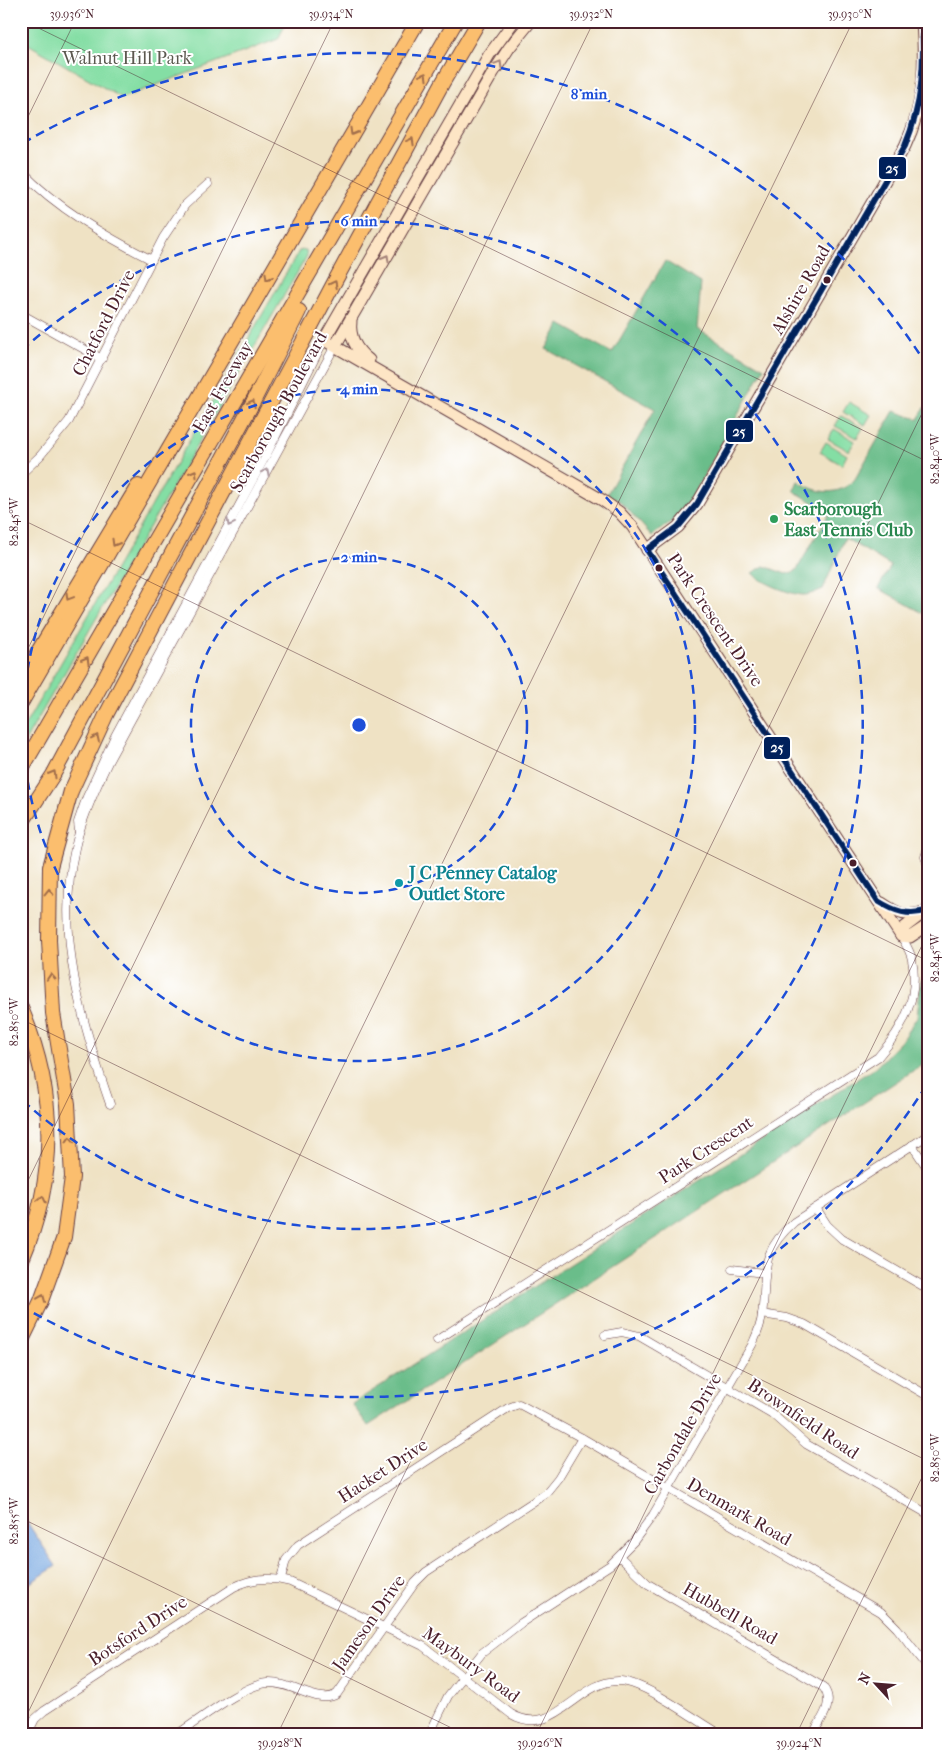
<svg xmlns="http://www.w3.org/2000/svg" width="949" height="1756" font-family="'IM FELL French Canon',serif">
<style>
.green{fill:#84dea4;stroke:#677e68}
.forest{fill:#6bbd8a;stroke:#5a6e5a}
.water{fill:#77a7e1;stroke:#606386}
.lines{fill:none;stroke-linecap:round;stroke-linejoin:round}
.street-casing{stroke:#633c42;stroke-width:9}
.secondary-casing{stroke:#633c42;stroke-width:13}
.highway-casing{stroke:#633c42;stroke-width:16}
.street{stroke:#fff;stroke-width:8}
.secondary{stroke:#fde5c5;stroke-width:11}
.highway{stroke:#fbbe6e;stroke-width:14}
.bus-1-casing{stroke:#fff;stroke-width:10}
.bus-1{stroke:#00205b;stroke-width:6}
.oneway{stroke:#a48278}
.oneway2{stroke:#a26e4c}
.oneway3{stroke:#ae9aa0}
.ticks{fill:none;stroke:#4a1f2b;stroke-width:1;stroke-opacity:0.45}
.ring{fill:none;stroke:#1d4ed8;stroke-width:2.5;stroke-dasharray:9 6}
.bus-dot{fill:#4a1f2b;stroke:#fff;stroke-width:2}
.leisure-dot{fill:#2e9e5b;stroke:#fff;stroke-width:2}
.culture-dot{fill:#0f9aa8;stroke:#fff;stroke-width:2}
.labels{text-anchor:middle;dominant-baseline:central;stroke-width:4;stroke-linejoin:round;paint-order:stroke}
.park-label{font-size:18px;fill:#5b584f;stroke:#fff}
.street-label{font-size:18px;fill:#4a1f2b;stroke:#fff}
.leisure-label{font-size:18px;font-weight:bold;fill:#27864d;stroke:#fff;text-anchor:start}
.culture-label{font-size:18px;font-weight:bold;fill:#0d838f;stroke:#fff;text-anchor:start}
.centre{fill:#1d4ed8;stroke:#fff;stroke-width:2.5}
.ring-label{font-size:15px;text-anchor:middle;font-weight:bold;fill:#1d4ed8;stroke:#fff;stroke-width:4;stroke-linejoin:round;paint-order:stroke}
.line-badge{stroke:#fff;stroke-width:2}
.badge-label{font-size:14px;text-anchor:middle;font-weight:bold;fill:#fff}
.neatline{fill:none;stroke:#4a1f2b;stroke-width:2}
.ticks-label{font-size:12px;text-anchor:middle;fill:#4a1f2b}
</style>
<rect width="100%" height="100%" fill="#fff"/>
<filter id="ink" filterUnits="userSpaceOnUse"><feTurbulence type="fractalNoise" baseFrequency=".02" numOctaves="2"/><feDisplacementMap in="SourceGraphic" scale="10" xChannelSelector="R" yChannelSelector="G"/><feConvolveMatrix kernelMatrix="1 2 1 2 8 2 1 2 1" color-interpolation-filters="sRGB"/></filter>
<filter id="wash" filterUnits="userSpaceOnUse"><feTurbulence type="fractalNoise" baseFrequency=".0096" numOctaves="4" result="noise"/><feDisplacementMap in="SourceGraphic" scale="20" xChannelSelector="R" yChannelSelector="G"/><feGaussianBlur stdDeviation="1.12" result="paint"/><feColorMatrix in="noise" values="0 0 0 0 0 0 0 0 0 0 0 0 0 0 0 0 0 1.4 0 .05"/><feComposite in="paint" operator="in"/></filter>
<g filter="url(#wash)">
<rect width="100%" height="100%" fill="#efe2c4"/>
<!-- green -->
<g class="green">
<path d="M21 21H287L278 39 122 98 21 40Z"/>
<path d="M304 250H306L307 256 21 748V732L299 251Z"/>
<path d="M849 402 871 415 865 425 843 412Z"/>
<path d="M841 416 863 428 857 438 835 426Z"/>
<path d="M834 429 855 441 849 451 828 439Z"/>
<path d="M826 442 847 455 842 465 820 452Z"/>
</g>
<!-- forest -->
<g class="forest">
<path d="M665 261 701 283 697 329 764 368 696 490 677 517 652 536 621 502 607 494 655 409 546 349 560 324 612 353Z"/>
<path d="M928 403V549L925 556 928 558V616L878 588 891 566 845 538 823 589C818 591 810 595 804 595 791 595 760 582 752 573L764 566 786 574 796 571 830 512 797 493 794 490 798 481C817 494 839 497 855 479L894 411 918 419Z"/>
<path d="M921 979 928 987V1061L368 1426 352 1404 876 1067 901 1041 917 1017Z"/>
</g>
<!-- water -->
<path class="water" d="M21 1513 56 1566 21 1589Z"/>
</g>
<g filter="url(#ink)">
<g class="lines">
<defs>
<g id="street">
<path d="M21 171C58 209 105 236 152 260"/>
<path d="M21 314 102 359"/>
<path d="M21 474 40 456 69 421 163 238 185 205 208 184"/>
<path d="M79 832 78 822 86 799 115 736 270 448 324 340"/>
<path d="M928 848 925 857 928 865"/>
<path d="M110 1104C82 1023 55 935 75 848 81 820 96 787 109 760L335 346"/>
<path d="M912 1145 928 1169"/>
<path d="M816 1208 827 1225 842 1239 928 1289"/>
<path d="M732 1269 763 1273"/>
<path d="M762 1314 787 1318 804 1324 928 1396"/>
<path d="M605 1335 622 1332 639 1336 771 1413 806 1444 928 1514"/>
<path d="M437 1340 878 1057C902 1030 920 998 912 960 911 952 905 943 901 936"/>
<path d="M620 1557 648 1584 823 1687C836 1703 820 1721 812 1735"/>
<path d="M281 1579 286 1560 298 1545 508 1408 519 1404 582 1438 881 1612 897 1628 928 1667"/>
<path d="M27 1735 35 1719 44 1711 234 1587C252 1578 270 1576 290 1582L423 1646 511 1714C556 1740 578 1678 621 1681 647 1683 697 1721 722 1735"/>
<path d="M176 1735C198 1721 243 1685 267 1683 291 1681 319 1706 337 1694L415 1583 426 1572 545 1494 558 1478 582 1438"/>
<path d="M429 1735 448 1696 482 1653 521 1623 610 1565 634 1541 653 1515 752 1345C756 1336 761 1326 762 1315 768 1273 757 1255 794 1222L928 1135"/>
<path d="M921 1735 928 1723"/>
</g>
<g id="secondary">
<path d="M514 21 489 55 324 340 602 500 619 512 632 526 901 936"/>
<path d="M351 321C349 338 356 350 369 360"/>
<path d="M335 346 493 73 509 48 531 21"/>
<path d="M647 550 678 527 697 504 905 146C925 104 925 66 922 21"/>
<path d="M882 903C898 914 907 918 926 911"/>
<path d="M901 936 905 927 922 914"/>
<path d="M901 936 910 937 928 925"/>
</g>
<g id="highway">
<path d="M21 680 138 486"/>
<path d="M21 703 418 21"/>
<path d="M21 770 456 21"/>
<path d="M21 824 53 775 253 402 299 311"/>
<path d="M21 1008C57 1094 58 1176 21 1262"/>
<path d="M21 1342 41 1301 64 1237 72 1177 68 1104 53 1013 49 940 50 867 71 791 107 713 335 281 443 82 479 21"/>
</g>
</defs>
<!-- street casing -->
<use href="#street" class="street-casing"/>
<!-- secondary casing -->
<use href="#secondary" class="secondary-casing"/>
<!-- highway casing -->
<use href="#highway" class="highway-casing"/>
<!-- street -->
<use href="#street" class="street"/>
<!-- secondary -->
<use href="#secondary" class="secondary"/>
<!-- highway -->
<use href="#highway" class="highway"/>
<defs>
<g id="bus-1">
<path d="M647 550 678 527 697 504 905 146C922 105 925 65 922 21"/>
<path d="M647 550 878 901C894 911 909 917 928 910"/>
</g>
</defs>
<!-- bus-1 casing -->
<use href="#bus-1" class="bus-1-casing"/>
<!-- bus-1 -->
<use href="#bus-1" class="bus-1"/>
</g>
<!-- one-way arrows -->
<defs><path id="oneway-chevron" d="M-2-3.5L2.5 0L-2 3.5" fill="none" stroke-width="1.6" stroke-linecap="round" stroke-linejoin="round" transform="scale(1.25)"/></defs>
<g class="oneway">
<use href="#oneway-chevron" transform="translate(499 64) rotate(-59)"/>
<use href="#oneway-chevron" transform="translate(386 258) rotate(-60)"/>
</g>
<g class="oneway2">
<use href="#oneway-chevron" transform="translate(424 76) rotate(-60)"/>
<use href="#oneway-chevron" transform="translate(353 132) rotate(120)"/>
<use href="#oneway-chevron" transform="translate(411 141) rotate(-61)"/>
<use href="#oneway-chevron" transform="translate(268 277) rotate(120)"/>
<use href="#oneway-chevron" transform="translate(334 284) rotate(-63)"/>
<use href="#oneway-chevron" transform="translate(252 403) rotate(-62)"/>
<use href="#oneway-chevron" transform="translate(194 473) rotate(-60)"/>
<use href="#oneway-chevron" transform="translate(115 543) rotate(120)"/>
<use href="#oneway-chevron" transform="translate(69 597) rotate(121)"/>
<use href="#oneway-chevron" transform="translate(86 660) rotate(-60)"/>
<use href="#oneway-chevron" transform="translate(96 738) rotate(-65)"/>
<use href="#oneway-chevron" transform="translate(53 774) rotate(-60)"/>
<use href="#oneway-chevron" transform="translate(49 892) rotate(-89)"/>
<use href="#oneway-chevron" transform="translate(51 977) rotate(-94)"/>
<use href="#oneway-chevron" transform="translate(70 1140) rotate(-94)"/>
<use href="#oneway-chevron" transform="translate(42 1199) rotate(-78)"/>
<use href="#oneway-chevron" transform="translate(42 1298) rotate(-68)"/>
</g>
<g class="oneway3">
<use href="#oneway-chevron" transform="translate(266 472) rotate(-63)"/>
<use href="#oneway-chevron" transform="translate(230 523) rotate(119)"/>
</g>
</g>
<!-- ticks -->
<path class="ticks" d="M24 21 928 462M21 131 75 21M21 519 928 961M21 663 334 21M21 1019 928 1461M21 1195 594 21M21 1518 466 1735M21 1727 853 21M277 1735 928 401M536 1735 928 933M796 1735 928 1465"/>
<!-- distance rings -->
<g class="ring">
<circle cx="359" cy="725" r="168"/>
<circle cx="359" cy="725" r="336"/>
<path d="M22 350A504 504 0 1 1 22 1100"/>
<path d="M926 1086A672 672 0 0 1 23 1307M23 143A672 672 0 0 1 926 364"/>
</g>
<!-- markers -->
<g class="bus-dot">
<circle cx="827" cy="280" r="4.5"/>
<circle cx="659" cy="568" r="4.5"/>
<circle cx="853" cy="863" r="4.5"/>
</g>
<circle class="leisure-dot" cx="774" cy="519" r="5"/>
<circle class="culture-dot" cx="399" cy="883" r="5"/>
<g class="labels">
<!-- park labels -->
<g class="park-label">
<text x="127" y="58">Walnut Hill Park</text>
</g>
<!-- street labels -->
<g class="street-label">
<text transform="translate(801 290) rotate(-60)">Alshire Road</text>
<text transform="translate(104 323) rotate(-63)">Chatford Drive</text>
<text transform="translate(223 387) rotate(-60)">East Freeway</text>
<text transform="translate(279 412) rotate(-61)">Scarborough Boulevard</text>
<text transform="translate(715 620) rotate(56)">Park Crescent Drive</text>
<text transform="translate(706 1150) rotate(-33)">Park Crescent</text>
<text transform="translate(803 1419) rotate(34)">Brownfield Road</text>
<text transform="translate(683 1434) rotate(-60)">Carbondale Drive</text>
<text transform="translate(383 1471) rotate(-33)">Hacket Drive</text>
<text transform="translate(739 1512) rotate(30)">Denmark Road</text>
<text transform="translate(730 1614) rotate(30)">Hubbell Road</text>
<text transform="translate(369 1623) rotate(-55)">Jameson Drive</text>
<text transform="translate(138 1631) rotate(-33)">Botsford Drive</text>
<text transform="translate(471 1665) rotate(36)">Maybury Road</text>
</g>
<!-- leisure labels -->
<g class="leisure-label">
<text x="784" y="509">Scarborough<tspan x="784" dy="21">East Tennis Club</tspan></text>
</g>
<!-- culture labels -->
<g class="culture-label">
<text x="409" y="873">J C Penney Catalog<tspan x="409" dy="21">Outlet Store</tspan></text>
</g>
</g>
<circle cx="359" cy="725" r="8" class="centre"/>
<g class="ring-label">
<text x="589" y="99">8 min</text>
<text x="359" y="226">6 min</text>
<text x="359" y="394">4 min</text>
<text x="359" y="562">2 min</text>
</g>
<g class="line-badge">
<rect x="878" y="156" width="29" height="24" rx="5" fill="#00205b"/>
<rect x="725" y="419" width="29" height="24" rx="5" fill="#00205b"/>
<rect x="763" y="736" width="28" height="24" rx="5" fill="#00205b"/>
</g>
<g class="badge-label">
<text x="892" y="173">25</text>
<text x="739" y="436">25</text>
<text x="777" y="752">25</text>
</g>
<!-- margin -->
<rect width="949" height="1756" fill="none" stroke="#fff" stroke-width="55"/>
<!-- north arrow -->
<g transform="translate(876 1684) rotate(296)" stroke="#ffffff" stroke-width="4" paint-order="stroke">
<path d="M0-4L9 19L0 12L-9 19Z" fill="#4a1f2b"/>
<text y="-8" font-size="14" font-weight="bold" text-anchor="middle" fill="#4a1f2b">N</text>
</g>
<rect x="28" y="28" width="894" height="1700" class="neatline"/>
<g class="ticks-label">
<text x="72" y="18">39.936°N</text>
<text x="331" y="18">39.934°N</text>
<text x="591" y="18">39.932°N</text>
<text x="850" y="18">39.930°N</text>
<text transform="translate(935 459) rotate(-90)" y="4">82.840°W</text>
<text transform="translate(14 522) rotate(-90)" y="4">82.845°W</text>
<text transform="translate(935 958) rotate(-90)" y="4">82.845°W</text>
<text transform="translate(14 1022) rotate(-90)" y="4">82.850°W</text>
<text transform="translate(935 1458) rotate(-90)" y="4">82.850°W</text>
<text transform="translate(14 1521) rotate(-90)" y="4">82.855°W</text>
<text x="280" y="1747">39.928°N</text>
<text x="540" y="1747">39.926°N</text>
<text x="799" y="1747">39.924°N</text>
</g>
</svg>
